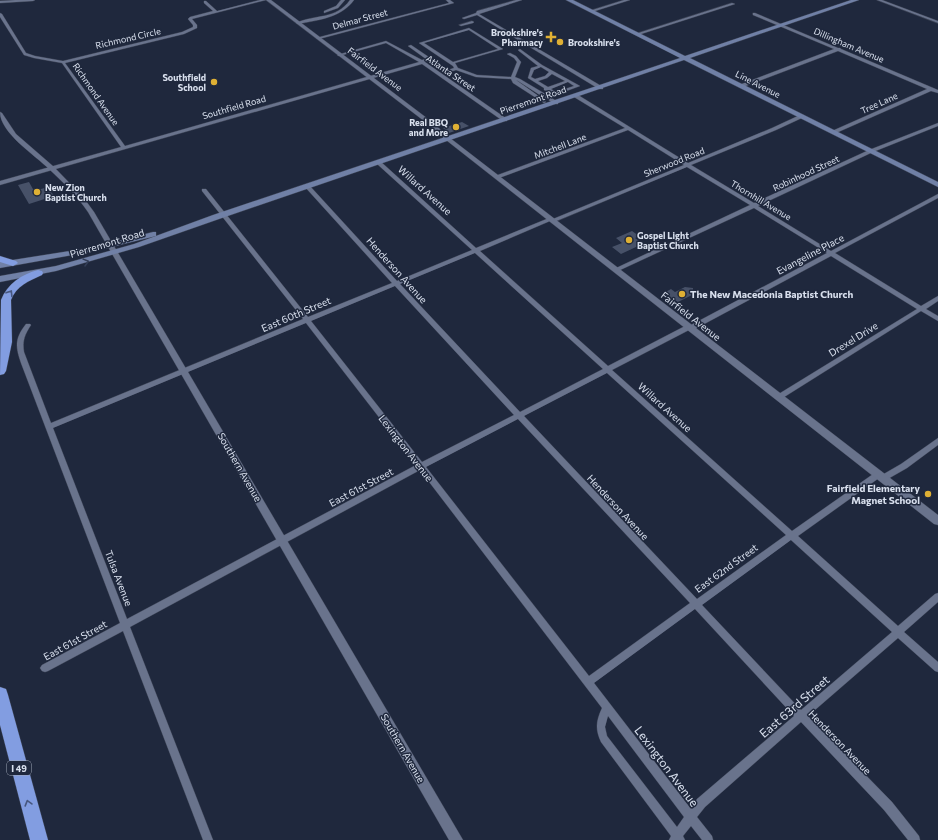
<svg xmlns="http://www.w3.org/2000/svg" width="938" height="840" font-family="Commissioner,sans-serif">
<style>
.building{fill:#475168}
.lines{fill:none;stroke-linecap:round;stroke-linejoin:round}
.minor-casing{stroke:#3b4254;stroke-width:1}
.tertiary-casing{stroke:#3b4254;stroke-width:1}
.secondary-casing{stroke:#3b4254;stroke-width:1}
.motorway-casing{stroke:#3b4254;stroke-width:1}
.minor{fill:#69738c;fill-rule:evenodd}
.tertiary{fill:#69738c;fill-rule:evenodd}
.secondary{fill:#7080a6;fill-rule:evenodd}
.motorway{fill:#829de1;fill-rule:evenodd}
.oneway{stroke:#333e57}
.oneway2{stroke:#47577f}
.poi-dot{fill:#dfb034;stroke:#1f283d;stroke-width:1.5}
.labels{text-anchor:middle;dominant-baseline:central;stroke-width:3;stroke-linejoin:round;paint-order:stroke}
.far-street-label{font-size:9px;fill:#d9e0ee;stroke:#1f283d}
.far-poi-label{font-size:9px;font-weight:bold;fill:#d9e0ee;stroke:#1f283d;text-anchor:end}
.shield{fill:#1f283d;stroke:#a1a9b9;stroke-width:1}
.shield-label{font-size:9px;font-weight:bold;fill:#d9e0ee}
.street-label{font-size:10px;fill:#d9e0ee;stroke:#1f283d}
.poi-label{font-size:10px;font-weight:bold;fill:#d9e0ee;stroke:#1f283d;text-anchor:start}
.near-street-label{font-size:12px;fill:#d9e0ee;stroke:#1f283d}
</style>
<rect width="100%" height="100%" fill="#1f283d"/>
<!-- building -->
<g class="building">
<path d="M462 122 469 126 449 133 443 128Z"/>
<path d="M29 182 34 191 48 187 54 196 29 204 18 185Z"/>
<path d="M632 231 639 236 635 238 646 246 639 249 636 247 621 254 612 247 622 243 616 238Z"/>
<path d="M685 287 693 288V290L696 293 678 302 664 293 671 289 675 292Z"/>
</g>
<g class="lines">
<defs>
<g id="minor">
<path d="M15 0H35L33 1 0 3V1Z"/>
<path d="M260 0H266L192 19 197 25V28L184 34 65 63 125 146 419 62 386 43 339 56 337 55 386 41 422 60 426 59 408 46 411 45 448 70 454 68 453 66 419 43 469 28 503 49 455 63 458 68 477 75 511 77 517 62 514 58 507 54 510 53 516 56 521 62 515 77 520 79 547 95 552 93 544 90V88L528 78 531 68 538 66 519 51 518 50 520 49 542 65 580 86 550 97 558 102V104H554L546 98 543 99 546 102 544 103 513 83 511 79 476 77 456 70 447 73 428 61 425 62 507 119V121H503L422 64 0 185V181L121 147 62 63 34 58 24 55 0 17V13L2 14 26 53 35 56 63 61 182 32 193 27V25L188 19 190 17 213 11 204 3V1H206L217 11ZM469 30 498 49 453 62 424 43ZM541 67 549 72 545 76 535 79 531 77 534 70ZM552 74 565 81 548 87 538 81 547 78ZM516 80 518 81 543 97H540ZM568 82 574 86 556 92 551 89Z"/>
<path d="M341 0H345L338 8 324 13V11L336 6Z"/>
<path d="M350 0H354C341 18 318 20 298 24L296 23C315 14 336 20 350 0Z"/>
<path d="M446 0H450L454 3 319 39 316 38 449 3Z"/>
<path d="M516 0H522L479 14 603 87V89H599L477 15 464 19 462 18 476 13 477 11Z"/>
<path d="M624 0H630L592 12 589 11Z"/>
<path d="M877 0H882L938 21V23Z"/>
<path d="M732 3 735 4 638 35 635 34Z"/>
<path d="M753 13H755L838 48H840L841 49 938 90V93L931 91 836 133H832V131L927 89 838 51 743 87H739V85L834 49 753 15Z"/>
<path d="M472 21 474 22 473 23 461 26 459 25Z"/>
<path d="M574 95H578L688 163 772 128 800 115H804V117L776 130 691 165 754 203 869 150 938 123V126L873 152 758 206 831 251 938 194V198L835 253 921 306 938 296V301L926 309 938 316V321L921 311 781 399H777L776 397 777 395 917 309 831 256 693 330H689L612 370 792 531 876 472 879 471 882 472V475L901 464 938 438V445L907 468 886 480 883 481 880 480 879 478 798 536 898 626 935 594 938 593V602L904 632 938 662V672L935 671 898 638 808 716 892 802 919 836 920 840H908L884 810 801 722 705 807 697 817 712 836 713 840H702L691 826 683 836 685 840H669L671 836 601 742C595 729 596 721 602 708L420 470 130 627 213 840H203L123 631 48 671 45 672 42 671 40 668 42 665 120 623 21 363C15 346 15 338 26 324H30L31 325C25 334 22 341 24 352L51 423 303 319 202 191V189H206L308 317 392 283 305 187V185H309L397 281 472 250 376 163V161H380L476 248 549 218 553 219 684 165 628 130 499 178H495V176L625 128 574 97ZM687 167 750 205 614 269V271H618L754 208 827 253 691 325H687L608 366 480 251 550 221 554 222ZM475 253 603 369 520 412 400 284ZM395 286 514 415 422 462 311 321ZM306 323 416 465 127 619 53 428ZM607 373 786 535 697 599 524 416ZM518 419 690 603 589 676 426 467ZM791 540 892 632 801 710 702 605ZM695 609 794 716 697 799 691 809 594 683ZM608 716 684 817 677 827 607 736 605 727Z"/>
</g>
<g id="tertiary">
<path d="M266 0H271L432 122 450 138 938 515V525L934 524 446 140 428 124Z"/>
<path d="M0 112 2 113 16 134 54 167 83 197 94 212 463 840H449L88 212C77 196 63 182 49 169 35 155 0 133 0 112Z"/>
</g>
<g id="secondary">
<path d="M566 0H573L685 56 851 0H859L690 58 938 182V187L684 60 219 219 139 247 56 271 0 282V276L56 266 134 244 213 215 680 58Z"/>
<path d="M153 232H156V236L95 251 0 268V262L95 247Z"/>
</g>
<g id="motorway">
<path d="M0 256 16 261 18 263 13 266 0 262Z"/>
<path d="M38 270 42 271 43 273 42 275C29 281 16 286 11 300L12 342 6 371 4 374 0 375 1 300C7 284 22 274 38 270Z"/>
<path d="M0 687 6 689 8 695 48 840H30L0 725Z"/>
</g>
</defs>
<!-- minor casing -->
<use href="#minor" class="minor-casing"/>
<!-- tertiary casing -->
<use href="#tertiary" class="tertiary-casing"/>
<!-- secondary casing -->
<use href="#secondary" class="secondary-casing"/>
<!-- motorway casing -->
<use href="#motorway" class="motorway-casing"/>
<!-- minor -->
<use href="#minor" class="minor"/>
<!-- tertiary -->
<use href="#tertiary" class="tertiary"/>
<!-- secondary -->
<use href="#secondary" class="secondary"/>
<!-- motorway -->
<use href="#motorway" class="motorway"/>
</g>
<!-- one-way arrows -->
<defs><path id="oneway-chevron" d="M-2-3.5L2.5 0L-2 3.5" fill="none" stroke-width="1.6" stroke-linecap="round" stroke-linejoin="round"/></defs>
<use class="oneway" href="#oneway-chevron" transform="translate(86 262) rotate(-15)"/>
<g class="oneway2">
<use href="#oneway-chevron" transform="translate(10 293) rotate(-58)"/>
<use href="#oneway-chevron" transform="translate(28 803) rotate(-106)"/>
</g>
<!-- markers -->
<g class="poi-dot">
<path d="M549 31h4v4h4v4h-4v4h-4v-4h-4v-4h4z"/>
<circle cx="560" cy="42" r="4"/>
<circle cx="214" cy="82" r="4"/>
<circle cx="456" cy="127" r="4"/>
<circle cx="37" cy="192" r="4"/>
<circle cx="629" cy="240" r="4"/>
<circle cx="682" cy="294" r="4"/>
<circle cx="928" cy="494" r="4"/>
</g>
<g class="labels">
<!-- far-street labels -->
<g class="far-street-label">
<text transform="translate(360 19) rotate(-15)">Delmar Street</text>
<text transform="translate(128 38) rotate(-13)">Richmond Circle</text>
<text transform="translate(849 45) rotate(23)">Dillingham Avenue</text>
<text transform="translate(375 69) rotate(37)">Fairfield Avenue</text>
<text transform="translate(451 73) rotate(34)">Atlanta Street</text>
<text transform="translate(758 84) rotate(27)">Line Avenue</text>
<text transform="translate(96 94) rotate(55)">Richmond Avenue</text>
<text transform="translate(533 100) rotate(-19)">Pierremont Road</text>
<text transform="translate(879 103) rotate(-24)">Tree Lane</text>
<text transform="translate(234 107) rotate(-16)">Southfield Road</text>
<text transform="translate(560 146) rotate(-21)">Mitchell Lane</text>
<text transform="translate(674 162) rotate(-22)">Sherwood Road</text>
<text transform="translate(806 173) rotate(-25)">Robinhood Street</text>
<text transform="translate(761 200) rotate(31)">Thornhill Avenue</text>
</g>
<!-- far-poi labels -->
<g class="far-poi-label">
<text x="543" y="32">Brookshire's<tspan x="543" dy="10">Pharmacy</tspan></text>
<text x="568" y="42" text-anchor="start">Brookshire's</text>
<text x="206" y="77">Southfield<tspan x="206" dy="10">School</tspan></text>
<text x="448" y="122">Real BBQ<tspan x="448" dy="10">and More</tspan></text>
<text x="45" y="187" text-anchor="start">New Zion<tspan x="45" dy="10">Baptist Church</tspan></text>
<text x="637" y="235" text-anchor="start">Gospel Light<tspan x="637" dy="10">Baptist Church</tspan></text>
</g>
<!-- shield labels -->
<rect class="shield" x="7" y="761" width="24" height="14" rx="3"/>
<g class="shield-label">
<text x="19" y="768">I 49</text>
</g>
<!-- street labels -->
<g class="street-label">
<text transform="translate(425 190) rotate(42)">Willard Avenue</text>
<text transform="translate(107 243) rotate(-17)">Pierremont Road</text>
<text transform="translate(810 254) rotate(-28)">Evangeline Place</text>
<text transform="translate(397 270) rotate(48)">Henderson Avenue</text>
<text transform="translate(296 314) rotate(-23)">East 60th Street</text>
<text transform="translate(691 316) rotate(38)">Fairfield Avenue</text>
<text transform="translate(853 339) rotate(-32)">Drexel Drive</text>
<text transform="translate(665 407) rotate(42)">Willard Avenue</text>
<text transform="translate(406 448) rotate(52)">Lexington Avenue</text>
<text transform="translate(240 467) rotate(60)">Southern Avenue</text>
<text transform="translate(361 487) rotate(-28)">East 61st Street</text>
<text transform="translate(618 507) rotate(47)">Henderson Avenue</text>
<text transform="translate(726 568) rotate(-36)">East 62nd Street</text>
<text transform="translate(119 578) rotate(69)">Tulsa Avenue</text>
<text transform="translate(75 640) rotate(-29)">East 61st Street</text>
<text transform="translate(840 742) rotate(46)">Henderson Avenue</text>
<text transform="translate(403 748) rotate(60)">Southern Avenue</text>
</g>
<!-- poi labels -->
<g class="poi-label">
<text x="690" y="294">The New Macedonia Baptist Church</text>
<text x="920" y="488" text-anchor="end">Fairfield Elementary<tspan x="920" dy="12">Magnet School</tspan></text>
</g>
<!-- near-street labels -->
<g class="near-street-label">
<text transform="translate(794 706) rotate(-41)">East 63rd Street</text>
<text transform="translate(667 766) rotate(53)">Lexington Avenue</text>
</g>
</g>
</svg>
